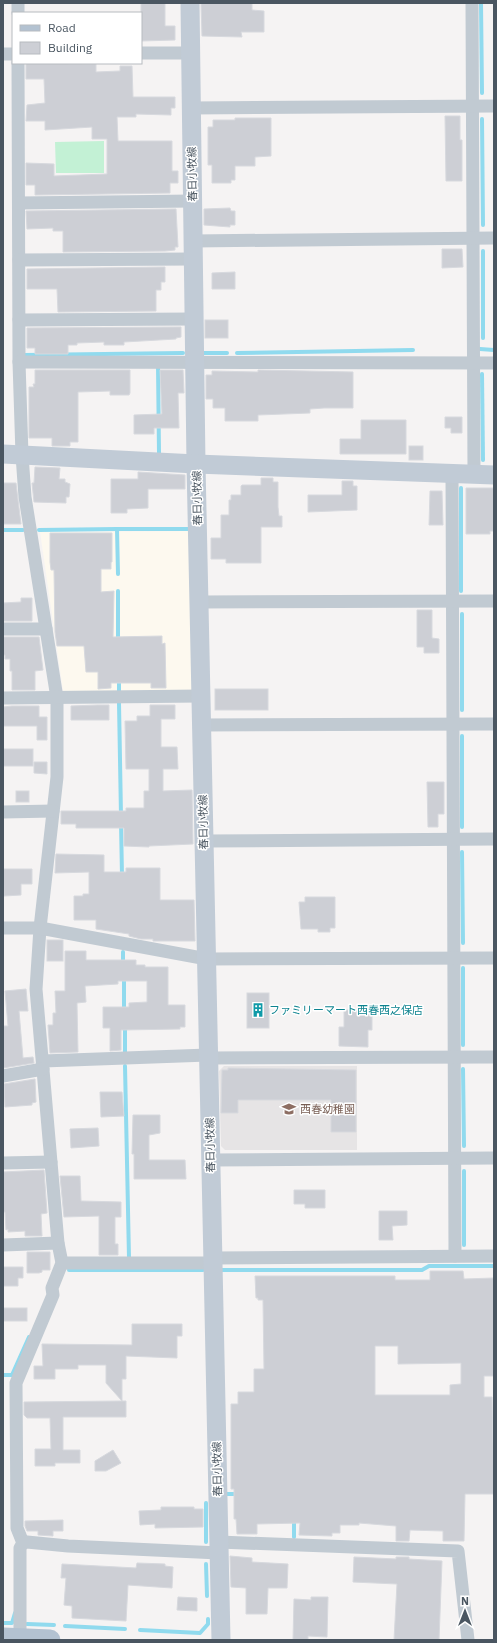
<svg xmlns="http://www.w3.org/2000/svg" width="497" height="1643" font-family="'IBM Plex Sans','Noto Sans JP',sans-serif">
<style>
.commercial{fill:#fdf9ef}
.education{fill:#e6e4e5}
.green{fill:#c3f1d5}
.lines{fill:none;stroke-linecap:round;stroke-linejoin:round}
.stream{stroke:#90daee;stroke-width:4}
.building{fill:#cdcfd5;stroke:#d7d9de;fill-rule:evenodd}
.street{stroke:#c1cad2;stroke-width:13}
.secondary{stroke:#c1cbd6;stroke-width:19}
.primary{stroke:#b3c2d1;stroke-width:21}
.labels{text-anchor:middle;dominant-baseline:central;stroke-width:3;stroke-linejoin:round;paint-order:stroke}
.street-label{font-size:11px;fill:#4a5661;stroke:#fff}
.culture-label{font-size:11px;fill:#0d838f;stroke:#fff;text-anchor:start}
.education-label{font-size:11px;fill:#785e54;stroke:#fff;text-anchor:start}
</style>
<rect width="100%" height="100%" fill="#f5f3f3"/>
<!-- commercial -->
<path class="commercial" d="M190 531 193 689 190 692 63 691 40 532Z"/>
<!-- education -->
<path class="education" d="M224 1066H357V1150H225L221 1146 219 1071Z"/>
<!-- green -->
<path class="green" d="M104 141V173H56L55 142Z"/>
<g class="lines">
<!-- stream -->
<g class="stream">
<path d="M481 3 482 93"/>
<path d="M482 119 483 225"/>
<path d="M483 251V338"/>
<path d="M480 349 494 350"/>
<path d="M203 353H227"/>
<path d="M237 353 413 350"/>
<path d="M25 355 183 353"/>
<path d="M158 365 159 453"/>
<path d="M482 374 483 460"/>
<path d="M461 488V591"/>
<path d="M3 530H23"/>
<path d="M39 530 117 529"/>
<path d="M118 574 117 529H188"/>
<path d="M118 591V642"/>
<path d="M462 614V710"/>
<path d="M119 679V691"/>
<path d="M119 703 121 816"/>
<path d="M462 736V827"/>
<path d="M121 823 122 876"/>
<path d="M462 852 463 943"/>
<path d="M123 952V966"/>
<path d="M463 968V1045"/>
<path d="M124 976V1012"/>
<path d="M125 1024V1053"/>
<path d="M125 1066 129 1258"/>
<path d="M463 1069 464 1146"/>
<path d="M464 1171V1245"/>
<path d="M69 1270H203"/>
<path d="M221 1270H422L429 1266H494"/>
<path d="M3 1375H12L29 1337"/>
<path d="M225 1494H240"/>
<path d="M206 1503V1542"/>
<path d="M294 1537V1519"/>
<path d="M206 1564 207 1596"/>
<path d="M3 1623H12L15 1613"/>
<path d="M27 1624 54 1625"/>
<path d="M65 1626 125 1629"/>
<path d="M140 1630 200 1633 208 1624V1619"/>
</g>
</g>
<!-- building -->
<g class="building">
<path d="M141 3H165V26H175V40L141 41Z"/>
<path d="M201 3H252V10L264 11V32H241L242 37 202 36Z"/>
<path d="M26 63 96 64V72L120 71V66H132L133 97H175V108H171V115L136 114V117H117L118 141H172V171H178V183H170V193L35 195V185H26V163L54 164V176L107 174V139H92V127L45 130V121H26L27 105 45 103 44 79H26Z"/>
<path d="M445 116H460V140H462V181H446Z"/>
<path d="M235 118H271V156L255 157V166H235V180H231V183H212V165H208V127H213V120H235Z"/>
<path d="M230 208 231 211H235V225H230V227L204 225V209Z"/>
<path d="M176 209 178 247H175V250L165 251 63 252V231H53V228L27 229 26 211Z"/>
<path d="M442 249H462L463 267 442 268Z"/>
<path d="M165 267V282H161V290H156V311L58 312 57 289H27V269Z"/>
<path d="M235 272V289H212V273Z"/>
<rect x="205" y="320" width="23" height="18"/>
<path d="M181 327V337L176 338V339L124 342V345H104V342L77 343V345H68V354H35V348H27V328Z"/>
<path d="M35 370H130V393L129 395H110V391L78 392V442H70V446H52V438H29V387H34L33 384H35Z"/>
<path d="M160 370H183L184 393H178L179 428H154V434H134V415L162 414Z"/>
<path d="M258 370 353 372V408H324L310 409V413L258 415V421H225V408H213V399H206V375H212V371L258 372Z"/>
<path d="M445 417H462V433H451V428H445Z"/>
<path d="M361 420H406V454H340V439H361Z"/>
<rect x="409" y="446" width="14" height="14"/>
<path d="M35 467 60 468 59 479H65V482L70 484 69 497H66V503L34 502 32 483H34Z"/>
<path d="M138 472 185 475V489H148V508L127 509V513H111V479H138Z"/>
<path d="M261 478H273V482H278V507L279 516H282V527H261V563H226V559H211V538H221V515H229V500H231V495H241V486L242 485H261Z"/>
<path d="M342 481H353V486H357V510L308 512V495H342Z"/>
<path d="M3 483H16L21 524H3Z"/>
<path d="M466 488H494V531H490V534H466Z"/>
<path d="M430 491H442L443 525H429Z"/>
<path d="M50 533H112V562H111V569H101V592L114 591 113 637 162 636V644L165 643 166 688H151V683H111V688L98 689V672H86L84 646H57L55 632 54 570H51L50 562Z"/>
<path d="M21 598H32V621H3V603L21 602Z"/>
<path d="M417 610H432V638L439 639V653H424V647H417Z"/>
<path d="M3 637H39L43 670 35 671V690H12V671H10V659H5V655H3Z"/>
<rect x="215" y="689" width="53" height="21"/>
<path d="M98 705H109V720H71V706Z"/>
<path d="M150 705H175V719H161V747H177L178 769H163V791L192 790 193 844 149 846V847L124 846V828H76V824H61V811H126V808H144V791H149V769H126L125 721H137V716H150Z"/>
<path d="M12 706H39V717H47V740H37V726H3V707Z"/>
<rect x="3" y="749" width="30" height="17"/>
<path d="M34 762H47V774L34 773Z"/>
<path d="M427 782H444V814H438V827H428Z"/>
<rect x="16" y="791" width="13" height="11"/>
<path d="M56 854 104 855V872H126V868H160V900H194L195 941H153V939H141L129 936V934L96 929V920H74V896H83V894H89V872L55 873Z"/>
<path d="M3 869H32V884H21V895L4 896Z"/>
<path d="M305 897H335V928H330V932H318V929H301L299 902H305Z"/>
<rect x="47" y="940" width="16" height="21"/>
<path d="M65 951H86V960H136V965H145V967H168V1005H185V1027H180V1029L121 1030V1050L110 1051V1028H103V1007H129V1003L147 1002V981H118V984L85 986 86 1002 77 1003 78 1052 50 1053 48 1025H53V1013H56L55 991H65Z"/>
<path d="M26 989 28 1011H19L23 1058 33 1057 34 1063 3 1068V1026H8L5 991Z"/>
<rect x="247" y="993" width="22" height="35"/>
<path d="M344 1010H372V1030H368V1047L339 1046V1027H344Z"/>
<path d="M228 1068 356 1070V1132H331V1100H238V1113H221L222 1070H228Z"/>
<path d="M35 1079 36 1102 32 1103V1105L5 1107 4 1084Z"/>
<path d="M100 1092H122L124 1116 101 1117Z"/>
<path d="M133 1115H160V1133L149 1135V1160H185L186 1179H134V1154H132Z"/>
<path d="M98 1128 99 1146 71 1148 70 1129Z"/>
<path d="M44 1170 47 1213 41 1214 42 1236H25V1231L8 1232V1229L6 1230 5 1212H3V1172Z"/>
<path d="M60 1176H80L81 1201 121 1202V1217H115V1244H118V1255H99V1216L64 1217Z"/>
<path d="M294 1190H325V1208H305V1204H294Z"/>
<path d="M379 1211H407V1225L392 1226 393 1240H379Z"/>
<path d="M27 1252H50V1270H42V1272L39 1273H27Z"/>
<path d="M3 1267H23V1278H18V1286H3Z"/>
<path d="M430 1271H463L464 1279 494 1278V1376H484V1397H492L494 1494H465L464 1541H443V1531L410 1530 409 1541H396V1526L359 1523V1525H340V1533H332V1536L299 1535 300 1523 257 1524V1534H237L236 1519H234V1489H231V1404H238V1392H254V1369H264L263 1300H258V1298H256L255 1276H395V1280H430ZM375 1346H398V1364L461 1363V1384L450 1385V1395H375Z"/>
<rect x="3" y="1308" width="24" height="13"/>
<path d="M132 1324H182V1336H177V1358L126 1356V1379H122V1401H126V1417H63V1450H80V1463H55V1466H35V1449H51L50 1418H27L24 1415V1402L122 1401 106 1383V1365H78V1369H55V1379H34V1366H43L42 1344 132 1345Z"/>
<path d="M113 1450 121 1463 106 1471H95V1461Z"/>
<path d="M161 1507H194V1509H203V1527L155 1528V1524L140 1525 139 1511 161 1510Z"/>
<path d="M63 1520V1531H53V1536L38 1535V1531H27L25 1526V1521Z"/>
<path d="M230 1556 252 1558V1562L288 1564 287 1588H268L267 1614H246V1588L231 1587Z"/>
<path d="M354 1557 396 1559V1557H409V1559L442 1561 439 1640H394L397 1584 353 1582Z"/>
<path d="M137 1563 165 1564V1566L173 1567 172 1588 128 1585 126 1621 72 1618V1606L64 1605 66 1578H61L62 1564 136 1568Z"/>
<path d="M178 1597 197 1598V1611L177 1610Z"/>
<path d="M311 1597H328L327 1637 308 1636V1640H293L294 1599 311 1600Z"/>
</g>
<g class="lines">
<!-- street -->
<g class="street">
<path d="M18 3V13"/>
<path d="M472 3 474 474"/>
<path d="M141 53H191"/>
<path d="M3 54H13"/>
<path d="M18 63 19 362 22 455 25 497 57 698V777L40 928 36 989 58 1243 62 1263 52 1288 53 1295 16 1383 17 1528 23 1543"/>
<path d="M191 108 494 106"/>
<path d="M19 203 193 201"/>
<path d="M193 241 494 238"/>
<path d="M19 260 193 259"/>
<path d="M19 320 194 319"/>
<path d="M19 362 494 363"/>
<path d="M452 473 455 1256"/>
<path d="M199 602 494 601"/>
<path d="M3 629H46"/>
<path d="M3 698 201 696"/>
<path d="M201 725 494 724"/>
<path d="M3 812 53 811"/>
<path d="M204 841 494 839"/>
<path d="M3 928H40L207 959 494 958"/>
<path d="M209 1058 494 1057"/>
<path d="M43 1061 208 1055"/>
<path d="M3 1076 43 1069"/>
<path d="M211 1160 494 1158"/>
<path d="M3 1163 51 1162"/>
<path d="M3 1245 58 1243"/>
<path d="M213 1258 494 1256"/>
<path d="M62 1263H213"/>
<path d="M219 1542 458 1551 468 1640"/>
<path d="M20 1638V1548L23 1543 27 1542 68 1546 219 1553"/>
</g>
<!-- secondary -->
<g class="secondary">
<path d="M190 3 196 464 221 1640"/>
<path d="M3 454 196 464 494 475"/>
</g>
<!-- primary -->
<path class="primary" d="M3 1638 50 1640"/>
</g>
<!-- icons -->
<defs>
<symbol id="building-bare" viewBox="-9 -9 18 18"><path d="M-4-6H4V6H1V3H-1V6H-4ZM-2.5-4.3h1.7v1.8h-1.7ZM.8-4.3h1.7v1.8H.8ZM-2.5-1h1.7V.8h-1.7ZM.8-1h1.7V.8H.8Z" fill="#0f9aa8" stroke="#fff" stroke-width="2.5" paint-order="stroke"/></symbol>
<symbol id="school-bare" viewBox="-9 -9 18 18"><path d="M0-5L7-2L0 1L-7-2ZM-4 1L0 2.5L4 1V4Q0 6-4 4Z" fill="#8d6e63" stroke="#fff" stroke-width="2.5" paint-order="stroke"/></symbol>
</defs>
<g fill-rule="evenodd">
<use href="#building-bare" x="248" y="1000" width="20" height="20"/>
<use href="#school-bare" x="279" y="1099" width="20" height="20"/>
</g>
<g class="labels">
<!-- street labels -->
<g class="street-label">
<text transform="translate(192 174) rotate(-91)">春日小牧線</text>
<text transform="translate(197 498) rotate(-91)">春日小牧線</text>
<text transform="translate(203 822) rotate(-91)">春日小牧線</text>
<text transform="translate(210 1145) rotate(-91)">春日小牧線</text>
<text transform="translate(217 1469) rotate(-91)">春日小牧線</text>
</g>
<!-- culture labels -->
<g class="culture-label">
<text x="269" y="1010">ファミリーマート西春西之保店</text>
</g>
<!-- education labels -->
<g class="education-label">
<text x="300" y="1109">西春幼稚園</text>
</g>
</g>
<!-- border -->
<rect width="497" height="1643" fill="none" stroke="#4a5661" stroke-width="8"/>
<!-- legend -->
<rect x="12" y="12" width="130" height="52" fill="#ffffff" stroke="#b7bbc0"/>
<rect x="20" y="25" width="20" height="6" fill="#b3c2d1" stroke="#b7bbc0"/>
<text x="48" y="32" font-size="12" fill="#4a5661">Road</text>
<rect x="20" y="42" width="20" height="12" fill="#cdcfd5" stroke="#b7bbc0"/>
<text x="48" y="52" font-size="12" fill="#4a5661">Building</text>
<!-- north arrow -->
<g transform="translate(465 1611)" stroke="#ffffff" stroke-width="3" paint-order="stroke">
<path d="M0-3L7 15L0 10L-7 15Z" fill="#4a5661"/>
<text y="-6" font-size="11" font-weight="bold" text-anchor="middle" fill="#4a5661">N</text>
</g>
</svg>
